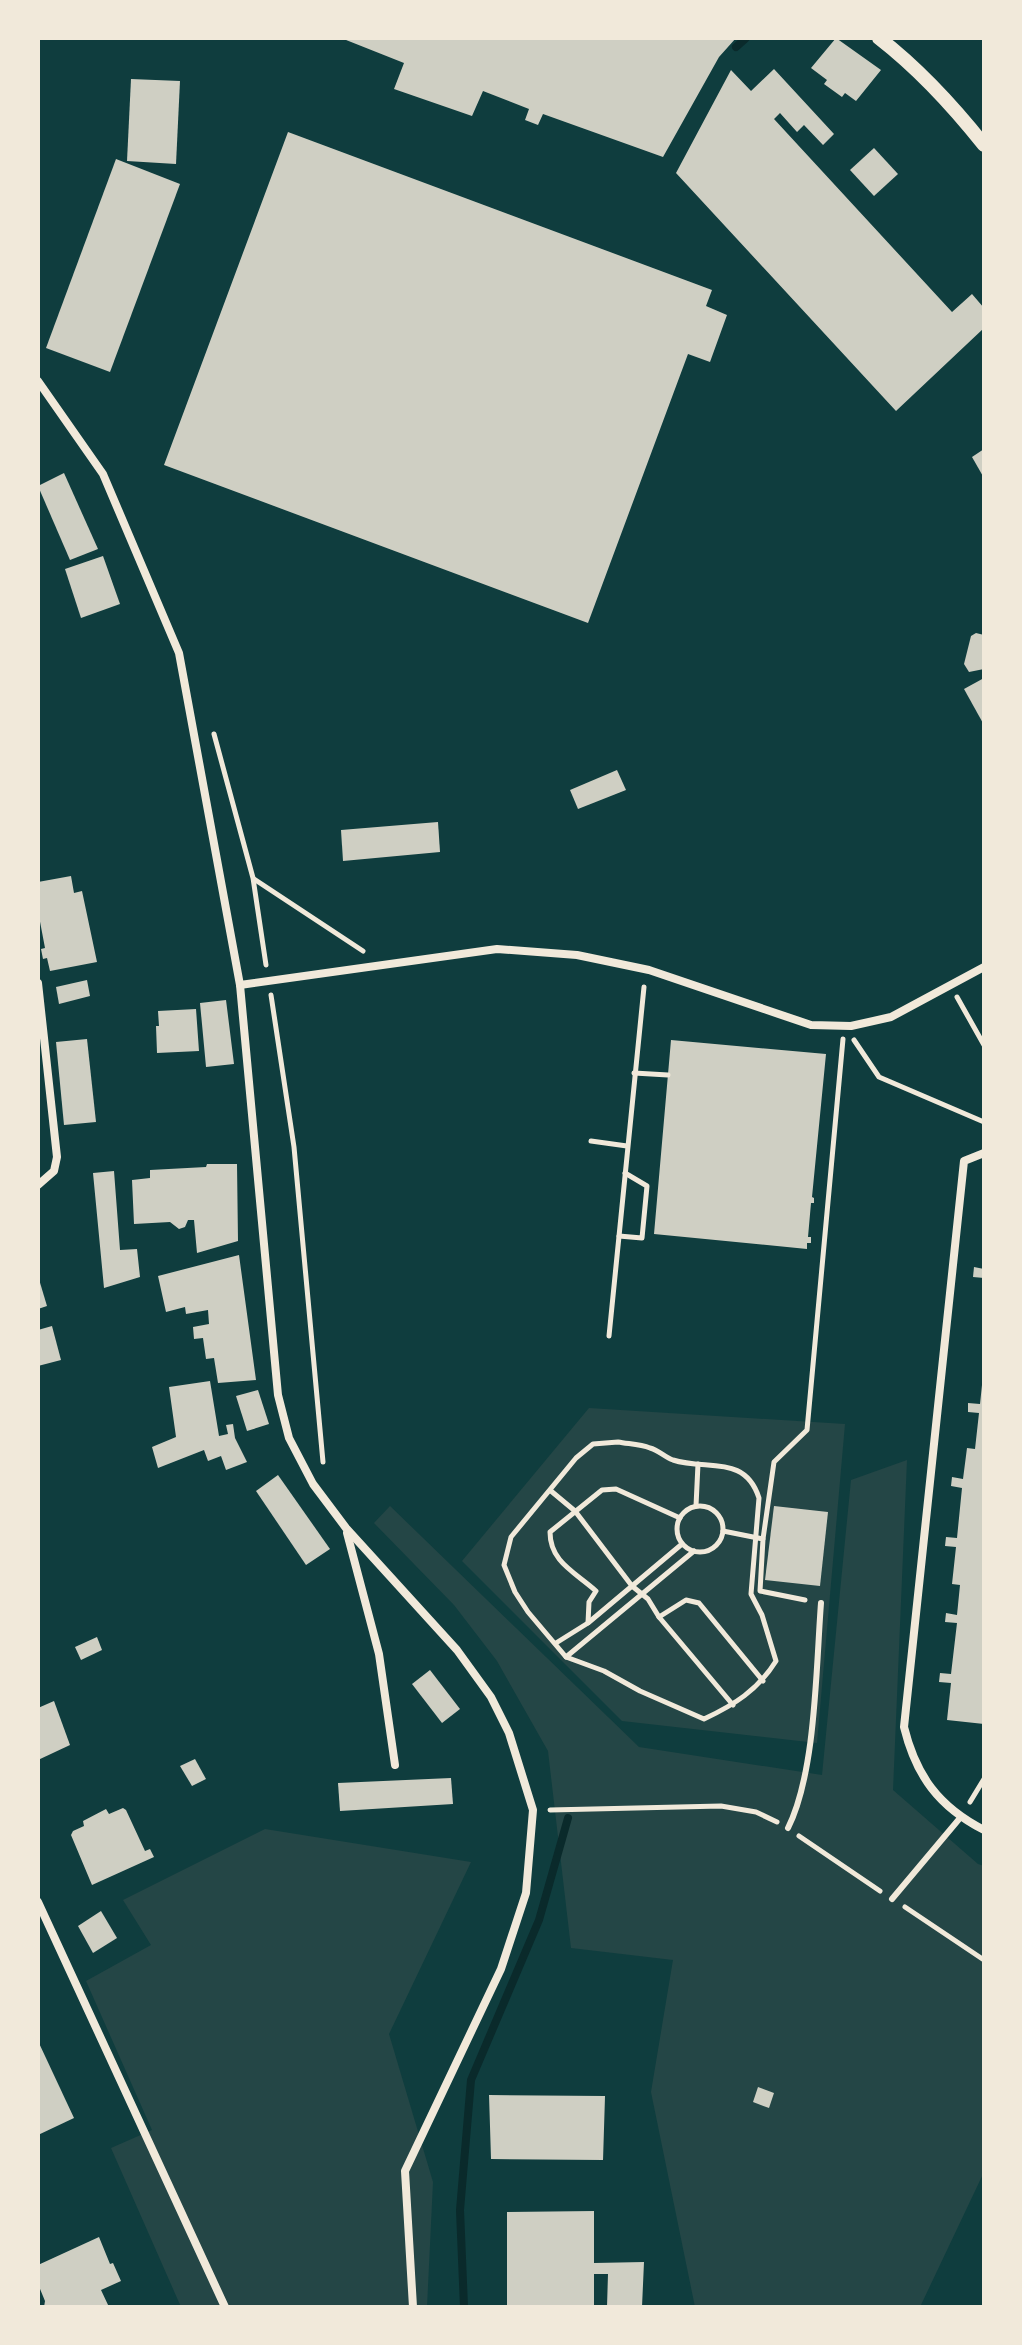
<svg xmlns="http://www.w3.org/2000/svg" width="1022" height="2345" font-family="'Roboto Serif',serif">
<style>
.green{fill:#244646}
.lines{fill:none;stroke-linecap:round;stroke-linejoin:round}
.stream{stroke:#0a2a2b;stroke-width:8}
.building{fill:#cfcfc3}
.path{stroke:#f1e9da;stroke-width:5}
.service{stroke:#f1e9da;stroke-width:6}
.minor{stroke:#f1e9da;stroke-width:8}
.tertiary{stroke:#f1e9da;stroke-width:14}
</style>
<rect width="100%" height="100%" fill="#0f3d3e"/>
<!-- green -->
<g class="green">
<path d="M589 1408 845 1424 817 1743 622 1721 462 1561Z"/>
<path d="M907 1460 893 1790 978 1864 984 1866V2172L920 2307H695L651 2092 673 1960 571 1948 548 1751 497 1661 454 1605 374 1523 390 1506 639 1747 822 1775 851 1480Z"/>
<path d="M265 1829 471 1862 389 2034 433 2182 427 2307H181L111 2148 152 2130 86 1981 151 1945 123 1900Z"/>
</g>
<g class="lines">
<!-- stream -->
<g class="stream">
<path d="M736 47 746 38"/>
<path d="M464 2307 460 2210 471 2080 539 1920 568 1818"/>
</g>
</g>
<!-- building -->
<g class="building">
<path d="M341 38H736L719 57 663 157 543 114 538 125 525 120 529 109 483 91 472 116 394 89 404 63Z"/>
<path d="M836 38 881 70 856 101 845 93 842 97 824 84 827 80 811 68Z"/>
<path d="M774 69 834 134 823 145 804 125 797 132 780 113 774 119 952 312 972 294 984 308V328L896 411 676 173 731 70 751 91Z"/>
<path d="M131 79 180 81 176 164 127 161Z"/>
<path d="M288 132 712 290 706 306 727 315 710 362 688 354 588 623 164 465Z"/>
<path d="M874 148 898 174 874 196 850 170Z"/>
<path d="M116 159 180 184 110 372 46 348Z"/>
<path d="M984 449V478L972 457Z"/>
<path d="M64 473 98 549 70 560 38 486Z"/>
<path d="M103 556 120 604 81 618 65 569Z"/>
<path d="M976 633 984 635V669L969 672 964 664 971 636Z"/>
<path d="M984 678V725L964 689Z"/>
<path d="M617 770 626 790 578 809 570 790Z"/>
<path d="M438 822 440 852 343 861 341 830Z"/>
<path d="M71 876 74 893 82 891 97 962 50 971 47 958 43 959 41 949 45 948 38 911V882Z"/>
<path d="M87 980 90 996 59 1004 56 987Z"/>
<path d="M226 1000 234 1064 206 1067 200 1003Z"/>
<path d="M196 1009 199 1051 157 1053 156 1026H159L158 1011Z"/>
<path d="M87 1039 96 1122 64 1125 56 1042Z"/>
<path d="M671 1040 826 1054 812 1197 814 1198V1203H811L808 1237H811V1243H807V1249L654 1234Z"/>
<path d="M207 1164H237L238 1241 197 1253 194 1220H188L185 1227 179 1229 170 1222 134 1224 132 1180 150 1178V1170L206 1167Z"/>
<path d="M114 1171 120 1250 137 1249 140 1277 104 1288 93 1173Z"/>
<path d="M239 1255 256 1380 218 1383 214 1358 206 1359 203 1338 194 1339 193 1327 209 1324 208 1310 186 1314 185 1307 166 1312 158 1276Z"/>
<path d="M974 1267 984 1269V1278L973 1277Z"/>
<path d="M38 1276 47 1306 38 1309Z"/>
<path d="M52 1326 61 1360 38 1366V1330Z"/>
<path d="M210 1381 219 1436 228 1434 226 1425 233 1424 235 1438 247 1462 226 1470 221 1456 208 1461 204 1450 158 1468 152 1447 176 1437 169 1387Z"/>
<path d="M982 1385H984V1724L947 1720 951 1683 939 1682 940 1673 951 1674 957 1623 945 1622 946 1613 957 1615 960 1585 952 1584 956 1547 945 1546 946 1537 957 1538 962 1488 951 1486 952 1477 963 1479 967 1448 975 1449 979 1413 968 1412V1403L980 1404Z"/>
<path d="M258 1390 269 1424 247 1431 236 1396Z"/>
<path d="M278 1475 330 1549 306 1565 256 1491Z"/>
<path d="M774 1506 828 1512 820 1586 765 1580Z"/>
<path d="M97 1637 102 1650 81 1660 75 1647Z"/>
<path d="M430 1670 460 1709 442 1723 412 1684Z"/>
<path d="M54 1701 70 1745 38 1760V1708Z"/>
<path d="M195 1759 206 1779 192 1786 180 1766Z"/>
<path d="M451 1778 453 1804 340 1811 338 1783Z"/>
<path d="M106 1809 109 1814 123 1808 126 1810 145 1851 150 1849 154 1857 92 1885 71 1835 73 1831 84 1826 83 1821Z"/>
<path d="M101 1911 117 1938 93 1953 78 1926Z"/>
<path d="M38 2041 74 2118 38 2135Z"/>
<path d="M758 2087 774 2093 769 2108 753 2102Z"/>
<path d="M489 2095 605 2096 603 2160 491 2159Z"/>
<path d="M594 2211V2263L644 2262 642 2307H607L608 2274H594V2307H507V2212Z"/>
<path d="M99 2237 110 2264 113 2263 121 2281 101 2290 109 2307H44L45 2301 38 2284V2265Z"/>
</g>
<g class="lines">
<!-- path -->
<g class="path">
<path d="M214 734 253 878 266 965"/>
<path d="M254 879 363 951"/>
<path d="M271 995 294 1147 323 1462"/>
<path d="M957 997 984 1045"/>
<path d="M854 1040 879 1077 984 1122"/>
<path d="M634 1073 668 1075"/>
<path d="M591 1141 627 1146"/>
<path d="M619 1236 642 1238 647 1186 625 1173"/>
<path d="M609 1336 644 987"/>
<path d="M618 1442C628 1444 640 1444 650 1448 658 1450 665 1457 673 1460 707 1471 745 1454 759 1498L751 1594 762 1615 776 1661C758 1690 734 1705 704 1719L640 1691 604 1671 566 1657 528 1612 515 1592 504 1565 511 1537 576 1458 593 1444Z"/>
<path d="M551 1491 575 1511 632 1586 648 1599 659 1617 733 1705"/>
<circle cx="700" cy="1529" r="23"/>
<path d="M696 1506 698 1464"/>
<path d="M723 1531 763 1539 760 1591 805 1600"/>
<path d="M763 1539 774 1462 807 1430 843 1039"/>
<path d="M659 1617 686 1600 699 1603 763 1681"/>
<path d="M588 1623 589 1602 596 1591C575 1572 550 1562 550 1532L602 1490 616 1489 680 1518"/>
<path d="M556 1643 588 1623 682 1544"/>
<path d="M566 1657 694 1551"/>
<path d="M970 1802 984 1779"/>
<path d="M550 1810 721 1806 756 1812 777 1822"/>
<path d="M799 1836 880 1891"/>
<path d="M905 1907 984 1960"/>
</g>
<!-- service -->
<g class="service">
<path d="M788 1828C816 1772 816 1667 821 1603"/>
<path d="M892 1899 960 1818"/>
</g>
<!-- minor -->
<g class="minor">
<path d="M38 381 103 474 179 653 240 985 278 1395 289 1438 313 1484 346 1528 457 1650 491 1697 509 1733 533 1810 526 1893 501 1969 405 2171 413 2307"/>
<path d="M38 983 57 1157 54 1171 38 1185"/>
<path d="M240 985 497 949 577 955 649 970 811 1025 851 1026 891 1017 984 967"/>
<path d="M984 1153 964 1161 904 1727C916 1776 939 1807 984 1830"/>
<path d="M347 1533 379 1654 395 1765"/>
<path d="M38 1902 225 2307"/>
</g>
<!-- tertiary -->
<path class="tertiary" d="M879 38C919 69 953 106 984 145"/>
</g>
<!-- border -->
<rect width="1022" height="2345" fill="none" stroke="#f1e9da" stroke-width="80"/>
</svg>
